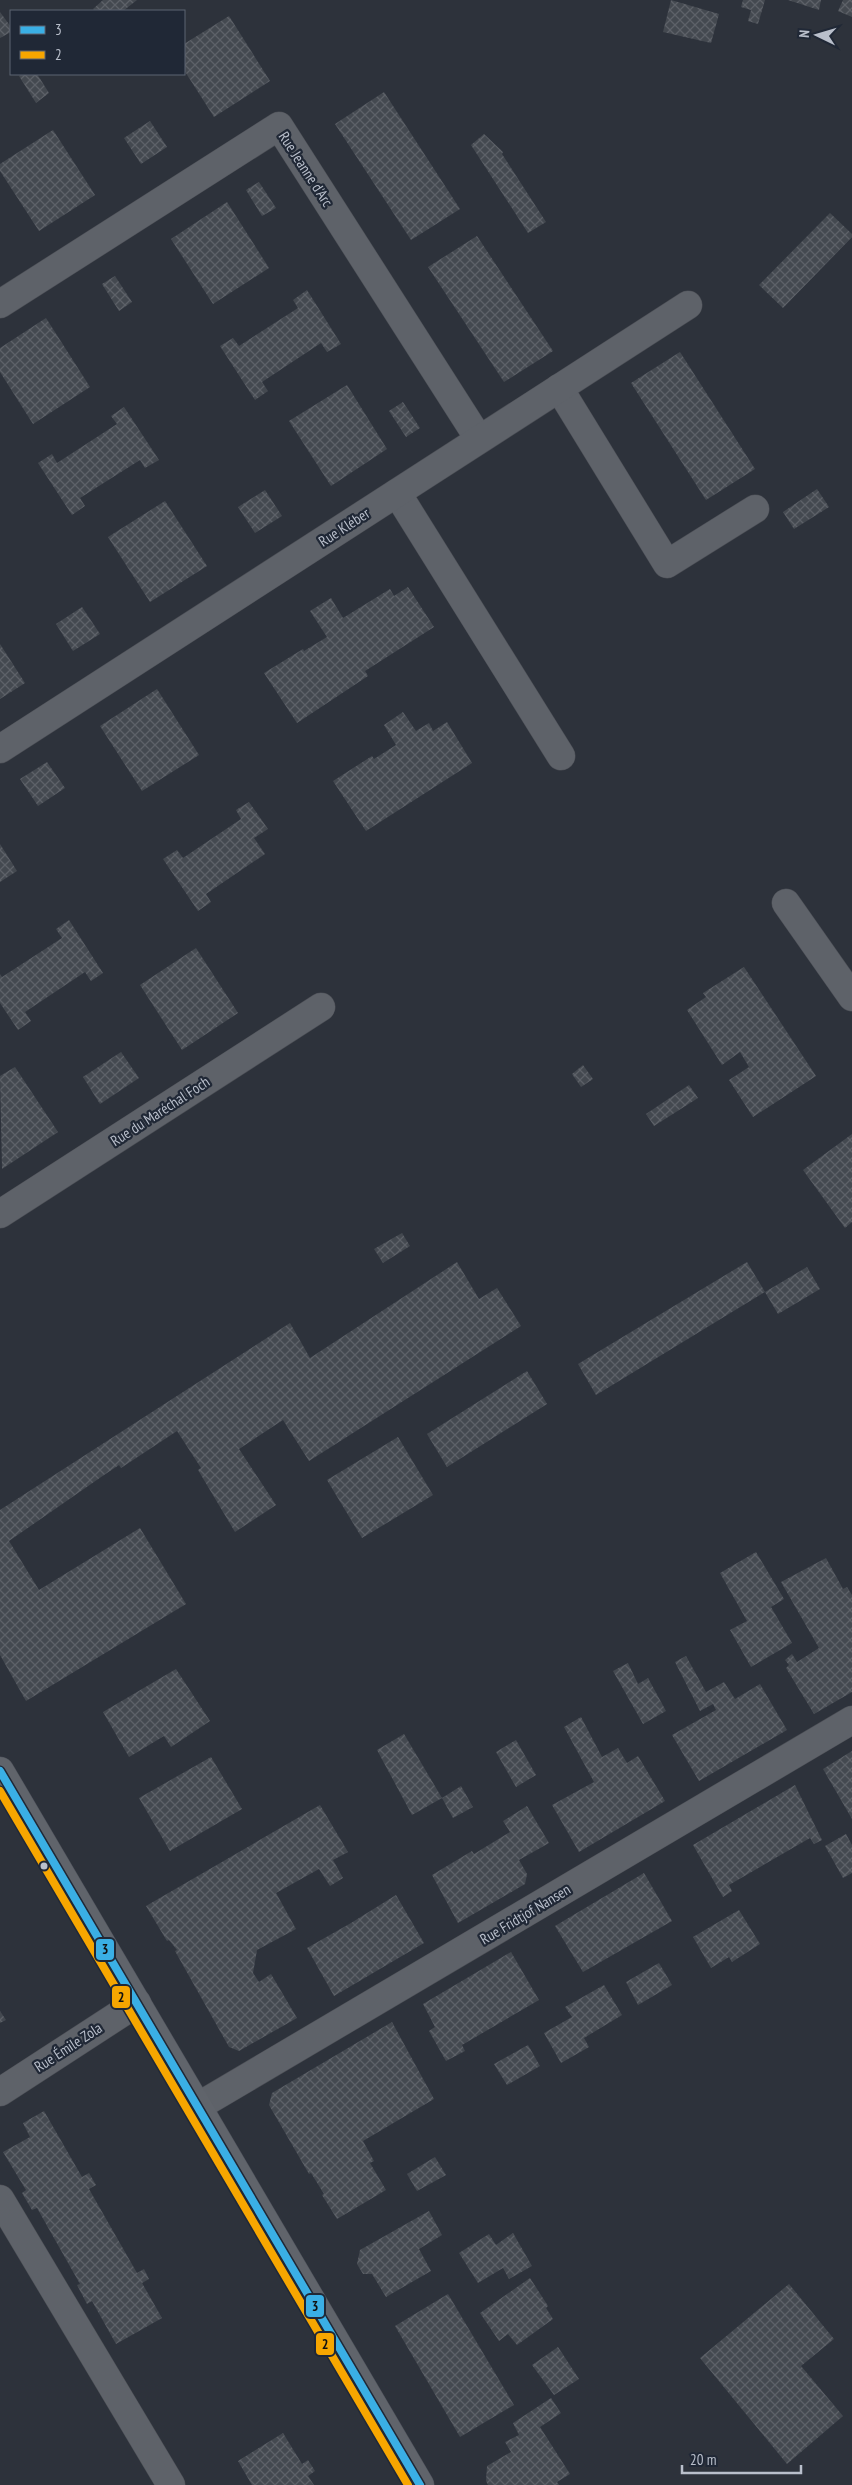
<svg xmlns="http://www.w3.org/2000/svg" width="852" height="2485" font-family="'PT Sans Narrow',sans-serif">
<style>
.building{fill:url(#building-cross-hatch)}
.lines{fill:none;stroke-linecap:round;stroke-linejoin:round}
.minor-casing{stroke:#4a4d54;stroke-width:29}
.major-casing{stroke:#4b4f58;stroke-width:29}
.minor{stroke:#5e6269;stroke-width:28}
.major{stroke:#60646b;stroke-width:28}
.bus-1-casing{stroke:#202836;stroke-width:11}
.bus-2-casing{stroke:#202836;stroke-width:11}
.bus-1{stroke:#3aafe5;stroke-width:8}
.bus-2{stroke:#f7a600;stroke-width:8}
.bus-dot{fill:#b9bfcb;stroke:#202836;stroke-width:2}
.labels{text-anchor:middle;dominant-baseline:central;stroke-width:4.5;stroke-linejoin:round;paint-order:stroke}
.street-label{font-size:15px;fill:#b9bfcb;stroke:#202836}
.line-badge{stroke:#202836;stroke-width:2}
.pale-badge-label{font-size:14px;text-anchor:middle;font-weight:bold;fill:#111}
</style>
<defs>
<pattern id="building-cross-hatch" width="8" height="8" patternUnits="userSpaceOnUse" patternTransform="scale(1.25)"><rect width="8" height="8" fill="#444950"/><path d="M0 0l8 8M0 8l8-8" fill="none" stroke="#5d6168"/></pattern>
</defs>
<rect width="100%" height="100%" fill="#2d323b"/>
<!-- building -->
<g class="building">
<path d="M103 0H137L123 11H95L93 9Z"/>
<path d="M671 0 719 14 711 43 663 32Z"/>
<path d="M743 0H765L758 24 748 21 751 10 741 7Z"/>
<path d="M788 0H821L819 10Z"/>
<path d="M843 0H852V17L838 11Z"/>
<path d="M0 12 11 27V32L0 38Z"/>
<path d="M229 16 270 81 214 117 184 70V44Z"/>
<path d="M22 74H37L49 93 36 103 19 76Z"/>
<path d="M384 92 460 209 411 240 335 124Z"/>
<path d="M150 121 167 147 141 164 124 138Z"/>
<path d="M53 130 95 195 39 231 0 171V164Z"/>
<path d="M484 134 503 152 502 154 546 222 528 233 471 145Z"/>
<path d="M259 182 276 208 262 216 246 190Z"/>
<path d="M227 202 269 268 213 304 171 239Z"/>
<path d="M830 213 852 234V237L783 308 759 285Z"/>
<path d="M477 236 553 351 504 382 428 267Z"/>
<path d="M115 276 132 302 119 311 102 284Z"/>
<path d="M307 290 341 344 327 352 321 343 262 382 268 391 255 400 220 346 233 338 239 346 298 308 293 300Z"/>
<path d="M46 318 90 387 33 424 0 372V348Z"/>
<path d="M680 352 755 469 706 500 631 383Z"/>
<path d="M347 385 387 449 331 486 289 421Z"/>
<path d="M403 402 420 428 406 437 389 411Z"/>
<path d="M124 407 159 460 145 468 140 460 80 498 85 506 72 515 38 463 52 454 57 463 117 424 111 416Z"/>
<path d="M817 489 829 507 794 529 783 512Z"/>
<path d="M265 490 282 516 255 533 238 507Z"/>
<path d="M165 501 207 566 150 602 108 537Z"/>
<path d="M408 587 434 627 365 671 368 676 297 723 264 673 303 649 304 651 327 637 310 611 331 598 343 618 390 589 394 596Z"/>
<path d="M82 607 100 634 73 651 56 624Z"/>
<path d="M0 644 25 683 0 699Z"/>
<path d="M157 689 199 755 142 791 100 726Z"/>
<path d="M403 712 416 731 429 723 433 731 447 722 472 763 366 831 333 781 372 756 374 759 396 745 384 725Z"/>
<path d="M47 762 65 788 38 806 20 779Z"/>
<path d="M249 802 268 829 254 838 265 854 206 894 211 902 198 911 163 859 177 850 183 858 241 819 236 810Z"/>
<path d="M0 844 17 871 0 882Z"/>
<path d="M69 920 103 973 91 981 85 972 25 1012 31 1021 18 1030 0 1003V974L2 977 62 938 56 929Z"/>
<path d="M196 948 238 1013 182 1050 140 985Z"/>
<path d="M744 967 816 1076 753 1117 729 1080 749 1067 740 1052 722 1065 687 1010 706 997 703 993Z"/>
<path d="M121 1052 139 1078 100 1104 83 1077Z"/>
<path d="M583 1065 593 1079 581 1087 572 1074Z"/>
<path d="M15 1067 58 1132 2 1169 0 1076Z"/>
<path d="M689 1085 698 1098 654 1126 646 1114Z"/>
<path d="M852 1134V1222L845 1228 803 1170Z"/>
<path d="M402 1233 410 1246 383 1263 374 1249Z"/>
<path d="M457 1262 479 1299 497 1288 521 1326 309 1461 283 1420 239 1449 276 1505 235 1532 198 1470 201 1468 177 1431 121 1468 119 1465 104 1475 9 1541 39 1590 140 1528 186 1604 26 1701 0 1655V1510L290 1323 310 1358Z"/>
<path d="M747 1262 765 1292 807 1267 820 1289 778 1314 765 1292 596 1395 578 1364Z"/>
<path d="M527 1371 547 1404 447 1467 427 1434Z"/>
<path d="M398 1437 433 1495 362 1538 327 1480Z"/>
<path d="M756 1552 784 1599 771 1607 792 1643 751 1667 730 1630 747 1621 720 1573Z"/>
<path d="M826 1558 843 1589 847 1587 852 1595V1692L814 1714 786 1668 789 1665 785 1660 792 1654 797 1662 819 1648 781 1582Z"/>
<path d="M686 1656 706 1692 724 1682 735 1699 760 1684 787 1730 699 1781 672 1735 716 1710 713 1704 700 1711 675 1662Z"/>
<path d="M628 1663 638 1684 648 1678 666 1711 643 1724 613 1671Z"/>
<path d="M176 1669 210 1721 171 1747 164 1736 129 1757 103 1712Z"/>
<path d="M581 1717 602 1757 618 1748 627 1763 638 1756 665 1801 579 1852 552 1805 594 1782 564 1727Z"/>
<path d="M404 1734 442 1798 461 1786 473 1807 453 1818 442 1798 412 1815 377 1750Z"/>
<path d="M516 1740 536 1775 516 1787 496 1752Z"/>
<path d="M852 1751V1819L823 1769Z"/>
<path d="M211 1757 242 1809 170 1851 139 1798Z"/>
<path d="M795 1785 822 1840 814 1844 810 1838 729 1885 732 1891 723 1897 693 1845Z"/>
<path d="M320 1805 348 1852 333 1860 343 1878 330 1886 319 1869 276 1893 296 1929 257 1950 253 1973 259 1982 271 1974 297 2018 239 2051 229 2047 175 1951 177 1950 169 1940 167 1941 146 1906Z"/>
<path d="M527 1806 549 1843 519 1860 527 1874 525 1884 458 1923 432 1875 472 1851 474 1854 510 1832 503 1821Z"/>
<path d="M846 1834 852 1845V1873L843 1878 825 1846Z"/>
<path d="M644 1873 672 1921 583 1972 555 1926Z"/>
<path d="M396 1895 424 1943 334 1996 307 1948 351 1923Z"/>
<path d="M739 1910 760 1944 732 1962 729 1957 711 1968 693 1937Z"/>
<path d="M511 1952 539 2000 462 2045 465 2051 446 2061 429 2031 435 2027 423 2004Z"/>
<path d="M659 1963 672 1985 638 2005 626 1982Z"/>
<path d="M604 1985 622 2015 584 2038 589 2047 561 2063 544 2033 572 2017 565 2007Z"/>
<path d="M0 2011 6 2020 0 2023Z"/>
<path d="M392 2022 434 2099 363 2141 374 2161 370 2163 386 2190 337 2219 322 2195 324 2194 311 2173 309 2174 269 2105 272 2093Z"/>
<path d="M528 2045 540 2066 507 2085 494 2064Z"/>
<path d="M44 2111 82 2177 89 2173 96 2185 89 2189 137 2273 144 2269 149 2279 142 2283 162 2318 116 2344 92 2301 87 2304 77 2285 80 2284 37 2208 32 2210 22 2193 26 2190 3 2152 30 2137 23 2123Z"/>
<path d="M435 2157 446 2175 417 2191 407 2174Z"/>
<path d="M429 2211 442 2235 419 2249 431 2271 386 2297 372 2274H363L357 2264 360 2250Z"/>
<path d="M513 2233 532 2266 509 2279 503 2268 478 2283 459 2253 489 2234 496 2245Z"/>
<path d="M530 2278 548 2306 546 2308 553 2319 517 2345 508 2334 499 2341 480 2313Z"/>
<path d="M789 2284 834 2339 801 2366 843 2416 787 2464 700 2358Z"/>
<path d="M448 2294 514 2405 460 2437 395 2326Z"/>
<path d="M558 2347 579 2379 554 2395 532 2365Z"/>
<path d="M551 2398 561 2413 540 2427 570 2474 557 2482 559 2485H488L486 2481 487 2466 511 2452 505 2442 519 2435 513 2423Z"/>
<path d="M283 2433 302 2464 308 2460 315 2471 308 2476 314 2485H252L238 2461Z"/>
</g>
<g class="lines">
<defs>
<g id="minor">
<path d="M0 304 279 126 479 439"/>
<path d="M559 388 667 564 755 509"/>
<path d="M397 493 561 756"/>
<path d="M0 749 688 305"/>
<path d="M786 903 852 997"/>
<path d="M0 1214 321 1007"/>
<path d="M0 2092 137 2003"/>
<path d="M197 2107 852 1720"/>
<path d="M0 2199 171 2485"/>
</g>
<path id="major" d="M0 1771 420 2485"/>
</defs>
<!-- minor casing -->
<use href="#minor" class="minor-casing"/>
<!-- major casing -->
<use href="#major" class="major-casing"/>
<!-- minor -->
<use href="#minor" class="minor"/>
<!-- major -->
<use href="#major" class="major"/>
<defs>
<path id="bus-1" d="M0 1771 420 2485"/>
<path id="bus-2" d="M0 1791 408 2485"/>
</defs>
<!-- bus-1 casing -->
<use href="#bus-1" class="bus-1-casing"/>
<!-- bus-2 casing -->
<use href="#bus-2" class="bus-2-casing"/>
<!-- bus-1 -->
<use href="#bus-1" class="bus-1"/>
<!-- bus-2 -->
<use href="#bus-2" class="bus-2"/>
</g>
<!-- markers -->
<circle class="bus-dot" cx="44" cy="1866" r="4.5"/>
<g class="labels">
<!-- street labels -->
<g class="street-label">
<text transform="translate(306 169) rotate(57)">Rue Jeanne d'Arc</text>
<text transform="translate(344 527) rotate(-33)">Rue Kléber</text>
<text transform="translate(160 1111) rotate(-33)">Rue du Maréchal Foch</text>
<text transform="translate(525 1914) rotate(-31)">Rue Fridtjof Nansen</text>
<text transform="translate(68 2047) rotate(-33)">Rue Émile Zola</text>
</g>
</g>
<g class="line-badge">
<rect x="95" y="1938" width="20" height="23" rx="5" fill="#3aafe5"/>
<rect x="111" y="1985" width="20" height="24" rx="5" fill="#f7a600"/>
<rect x="305" y="2294" width="20" height="24" rx="5" fill="#3aafe5"/>
<rect x="315" y="2332" width="20" height="24" rx="5" fill="#f7a600"/>
</g>
<g class="pale-badge-label">
<text x="105" y="1954">3</text>
<text x="121" y="2002">2</text>
<text x="315" y="2311">3</text>
<text x="325" y="2349">2</text>
</g>
<!-- legend -->
<rect x="10" y="10" width="175" height="65" fill="#202836" stroke="#5d6472"/>
<rect x="20" y="26" width="25" height="8" fill="#3aafe5" stroke="#5d6472"/>
<text x="55" y="35" font-size="15" fill="#b9bfcb">3</text>
<rect x="20" y="51" width="25" height="8" fill="#f7a600" stroke="#5d6472"/>
<text x="55" y="60" font-size="15" fill="#b9bfcb">2</text>
<!-- north arrow -->
<g transform="translate(817 35) rotate(275)" stroke="#202836" stroke-width="4" paint-order="stroke">
<path d="M0-4L9 19L0 12L-9 19Z" fill="#b9bfcb"/>
<text y="-8" font-size="14" font-weight="bold" text-anchor="middle" fill="#b9bfcb">N</text>
</g>
<!-- scale -->
<path d="M682 2465v8h119v-8" fill="none" stroke="#b9bfcb" stroke-width="2.5"/>
<text x="690" y="2465" font-size="15" fill="#b9bfcb" stroke="#202836" stroke-width="4" paint-order="stroke">20 m</text>
</svg>
